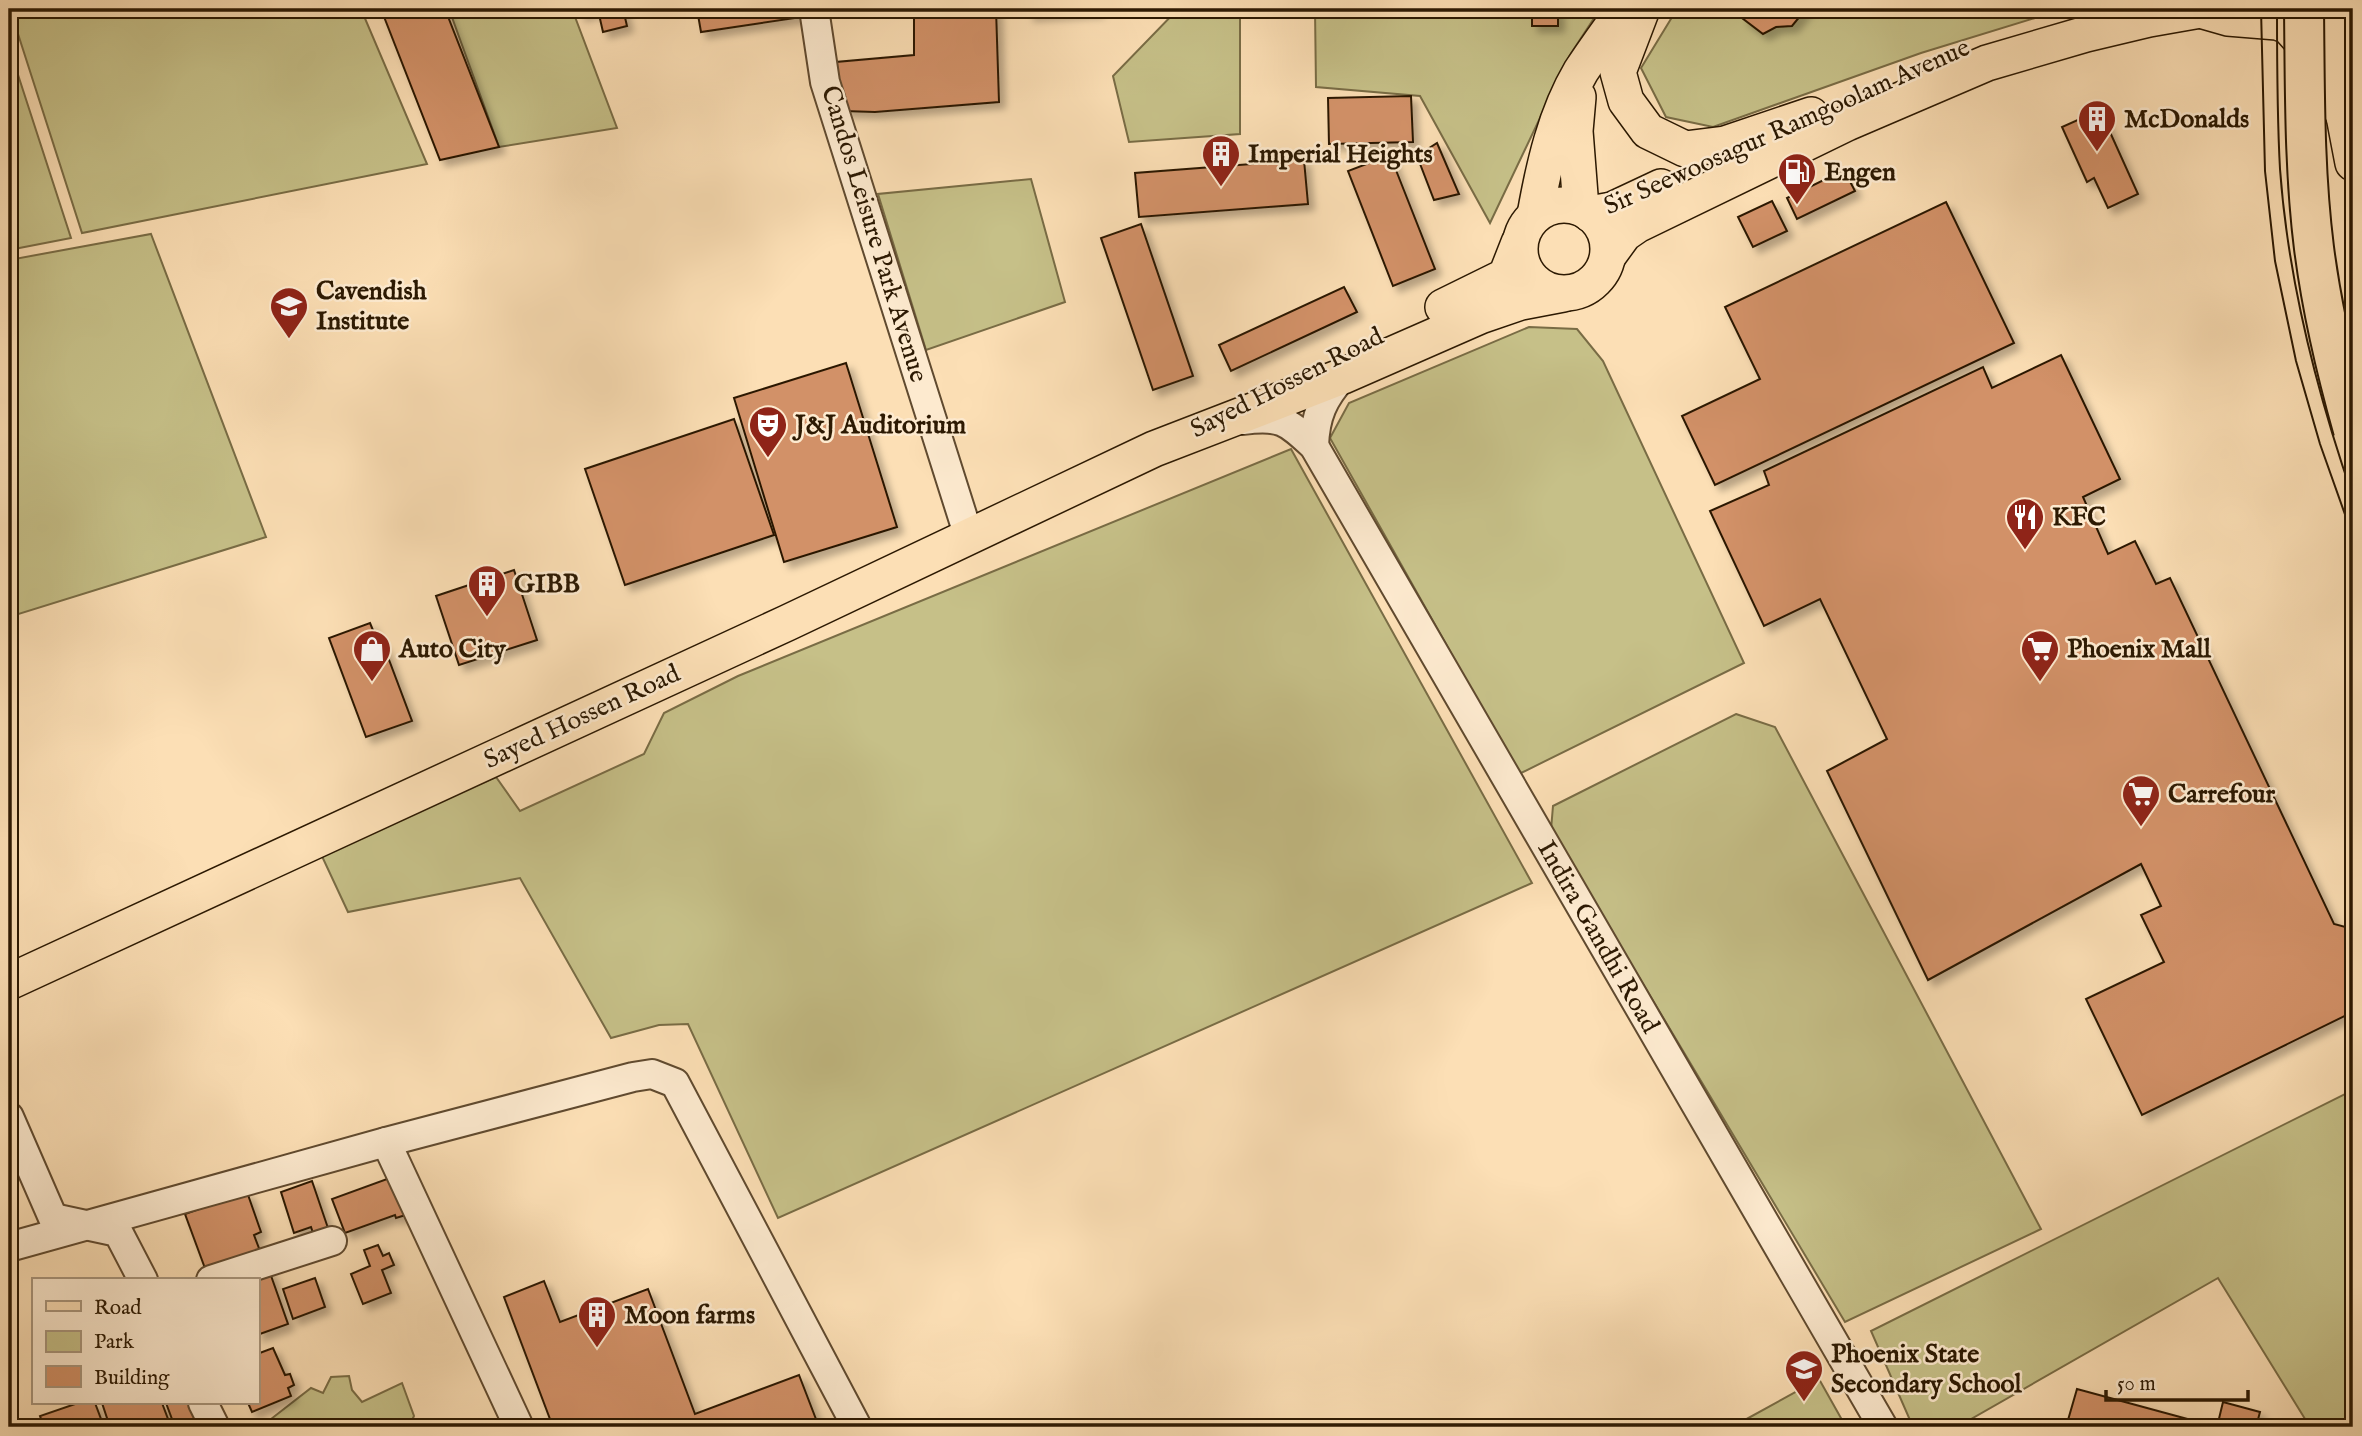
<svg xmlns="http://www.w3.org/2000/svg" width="2362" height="1436" font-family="'IM FELL English',serif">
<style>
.green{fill:#c6c088;stroke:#796c45;stroke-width:2}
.building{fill:#d29167;stroke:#2c1902;stroke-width:2;filter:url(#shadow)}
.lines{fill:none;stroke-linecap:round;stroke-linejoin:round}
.minor-casing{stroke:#604a2f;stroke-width:32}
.major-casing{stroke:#2c1902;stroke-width:38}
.minor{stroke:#fdeacf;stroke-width:28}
.major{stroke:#fcdfb5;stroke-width:35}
.tram{stroke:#2c1902;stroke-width:2}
.highway-bridge-casing{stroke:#2c1902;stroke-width:42;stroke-linecap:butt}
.highway-bridge{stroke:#fcdfb5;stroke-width:38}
.labels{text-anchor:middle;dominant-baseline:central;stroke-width:5;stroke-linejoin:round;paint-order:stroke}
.poi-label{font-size:26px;font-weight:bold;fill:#2c1902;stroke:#fdeacf;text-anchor:start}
.street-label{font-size:26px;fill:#2c1902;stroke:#fdeacf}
</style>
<defs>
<filter id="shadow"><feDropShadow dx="6" dy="6" stdDeviation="3.5" flood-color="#0004"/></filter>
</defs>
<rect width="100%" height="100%" fill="#fcdfb5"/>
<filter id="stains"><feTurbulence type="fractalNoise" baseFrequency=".00286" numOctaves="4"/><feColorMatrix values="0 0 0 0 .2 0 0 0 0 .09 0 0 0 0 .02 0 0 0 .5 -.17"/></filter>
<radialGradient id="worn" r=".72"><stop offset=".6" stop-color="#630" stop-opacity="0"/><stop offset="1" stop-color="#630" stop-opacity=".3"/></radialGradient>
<!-- green -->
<g class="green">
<path d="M10 9H361L427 164 82 233Z"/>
<path d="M449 9H572L617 128 499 147Z"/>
<path d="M1178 9H1240V134L1129 142 1113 76Z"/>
<path d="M1315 9H1600L1570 55 1490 223 1420 96 1316 87Z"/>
<path d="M1677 9H2064L1921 53 1713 127 1666 117 1641 68Z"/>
<path d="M9 47 71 238 9 250Z"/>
<path d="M1031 179 1065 302 926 350 878 194Z"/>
<path d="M151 234 266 537 9 617V260Z"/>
<path d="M1529 327 1577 329 1603 361 1744 663 1519 774 1330 438 1349 403Z"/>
<path d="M1291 449 1532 883 778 1218 688 1024 659 1025 611 1038 520 878 348 912 320 852 496 777 520 811 644 754 664 713 738 676Z"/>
<path d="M1736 714 1775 727 2041 1229 1845 1322 1551 830 1553 806Z"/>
<path d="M2353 1090V1427H2310L2218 1278 1957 1427H1913L1871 1331Z"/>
<path d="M349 1376 352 1390 362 1402 402 1383 414 1416 409 1427H316V1425L279 1427 271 1419 311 1388 323 1393 331 1377Z"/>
<path d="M1819 1379 1846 1427H1732Z"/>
</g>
<!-- building -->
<g class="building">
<path d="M381 9H445L499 147 440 160Z"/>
<path d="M578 9H623L627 26 603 32 598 10 580 15Z"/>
<path d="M697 9H800L802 17 701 32Z"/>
<path d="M914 9H996L999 102 875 112 844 111 836 62 914 55Z"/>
<path d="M1028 9H1098V11L1028 15Z"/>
<rect x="1532" y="9" width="26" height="17"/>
<path d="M1749 9H1806L1792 26 1776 27 1763 34 1742 18Z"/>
<path d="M1411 96 1413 142 1329 144 1328 98Z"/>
<path d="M2100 110 2138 194 2108 208 2094 178 2087 182 2062 127Z"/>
<path d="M1437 143 1459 194 1434 200 1417 156Z"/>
<path d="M1390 155 1435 269 1393 286 1348 171Z"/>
<path d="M1304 160 1308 204 1139 217 1135 173Z"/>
<path d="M1844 170 1855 191 1797 219 1787 198Z"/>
<path d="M1772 201 1787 231 1753 247 1738 217Z"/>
<path d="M1946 202 2014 343 1715 485 1682 416 1760 379 1725 307Z"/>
<path d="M1141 224 1193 376 1153 390 1101 238Z"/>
<path d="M1344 287 1357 312 1231 371 1219 345Z"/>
<path d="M2061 355 2120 479 2083 497 2108 554 2135 541 2156 584 2170 578 2334 924 2353 929V1012L2142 1115 2086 999 2164 962 2141 915 2161 906 2141 864 1928 980 1827 771 1887 739 1820 599 1764 626 1710 511 1769 485 1764 471 1983 367 1992 388Z"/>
<path d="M846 363 897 527 784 562 734 398Z"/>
<path d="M734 419 774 535 625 585 585 469Z"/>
<path d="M514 570 537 640 459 665 436 596Z"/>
<path d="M370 623 379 645 383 644 412 721 366 737 329 638Z"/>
<path d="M398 1175 412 1213 396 1218 395 1215 345 1233 332 1199Z"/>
<path d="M312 1181 329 1231 314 1236 311 1227 294 1233 281 1192Z"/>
<path d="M247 1192 261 1232 254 1235 260 1251 206 1271 185 1214Z"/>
<path d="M378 1245 383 1256 389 1253 394 1265 382 1270 391 1293 363 1304 351 1274 370 1266 364 1250Z"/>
<path d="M269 1270 288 1324 257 1335V1280H238Z"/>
<path d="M315 1278 325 1307 293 1319 283 1289Z"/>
<path d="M544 1281 560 1322 648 1289 695 1414 799 1375 819 1427H553L504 1297Z"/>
<path d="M273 1348 285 1375 290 1374 294 1385 288 1388 291 1396 252 1412 248 1403H257V1354Z"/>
<path d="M2077 1389 2217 1427 2223 1402 2260 1412 2256 1427H2066Z"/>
<path d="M78 1403H95L104 1427H44L40 1416Z"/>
<path d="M102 1403H162L171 1427H110Z"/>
<path d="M166 1403H193L199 1419 175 1427Z"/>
</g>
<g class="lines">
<defs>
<g id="minor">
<path d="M814 9 825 82 969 537"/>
<path d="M1243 420C1281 415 1287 421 1314 446L1883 1427"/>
<path d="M1314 446C1315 416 1323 398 1343 376"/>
<path d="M9 1117 53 1218 118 1232 143 1280"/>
<path d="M386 1142 519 1427"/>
<path d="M9 1247 386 1142 633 1077 652 1074 675 1083 857 1427"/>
<path d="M211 1280 332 1241"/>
<path d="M203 1403 215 1427"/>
</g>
<g id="major">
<path d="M1642 9 1618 72 1626 101 1648 131 1685 149 1725 144 1811 115"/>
<path d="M2341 9 2344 116 2353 163"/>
<path d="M2200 10 2228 18 2277 22 2288 26 2318 59 2344 116"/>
<path d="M1578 97 1575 131 1581 208"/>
<circle cx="1564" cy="249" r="44"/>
<path d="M1590 214 1612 210 1661 187"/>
<path d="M1535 215C1544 165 1555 115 1581 71 1595 50 1610 29 1625 9"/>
<path d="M1608 256 1624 234 1637 225 1847 123 1987 63 2086 34 2149 19 2206 9"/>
<path d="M1443 307 1506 276 1519 243"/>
<path d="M9 982 787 623 1154 449 1343 376 1480 316 1521 302 1563 294"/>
</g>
</defs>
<!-- minor casing -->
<use href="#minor" class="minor-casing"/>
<!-- major casing -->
<use href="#major" class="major-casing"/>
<!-- minor -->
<use href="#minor" class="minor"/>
<!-- major -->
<use href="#major" class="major"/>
<!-- tram -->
<g class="tram">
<path d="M2261 9 2265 171 2275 261 2296 361 2320 444 2353 537"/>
<path d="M2277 9C2277 62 2277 116 2280 169 2288 280 2317 393 2353 497"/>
</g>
<defs>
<path id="highway-bridge" d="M2304 9C2305 88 2304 169 2314 248 2322 310 2336 370 2353 430"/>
</defs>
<!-- highway-bridge casing -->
<use href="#highway-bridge" class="highway-bridge-casing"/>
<!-- highway-bridge -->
<use href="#highway-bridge" class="highway-bridge"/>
</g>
<!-- icons -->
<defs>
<symbol id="building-pin" viewBox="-11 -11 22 30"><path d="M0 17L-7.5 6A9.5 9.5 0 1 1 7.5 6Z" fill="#8f2418" stroke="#fdeacf"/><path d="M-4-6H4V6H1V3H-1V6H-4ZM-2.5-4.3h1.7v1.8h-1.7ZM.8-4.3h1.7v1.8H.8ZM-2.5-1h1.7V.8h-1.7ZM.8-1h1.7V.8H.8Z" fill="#fff"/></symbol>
<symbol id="fuel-pin" viewBox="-11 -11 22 30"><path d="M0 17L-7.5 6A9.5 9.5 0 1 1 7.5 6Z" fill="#8f2418" stroke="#fdeacf"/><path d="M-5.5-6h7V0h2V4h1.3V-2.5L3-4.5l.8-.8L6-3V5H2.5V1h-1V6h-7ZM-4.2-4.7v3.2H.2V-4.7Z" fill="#fff"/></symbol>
<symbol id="school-pin" viewBox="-11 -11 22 30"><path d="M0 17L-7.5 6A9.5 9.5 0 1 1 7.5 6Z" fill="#8f2418" stroke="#fdeacf"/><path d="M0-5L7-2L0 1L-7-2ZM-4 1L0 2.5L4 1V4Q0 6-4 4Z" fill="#fff"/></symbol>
<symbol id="theatre-pin" viewBox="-11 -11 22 30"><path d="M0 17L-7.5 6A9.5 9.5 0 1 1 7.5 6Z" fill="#8f2418" stroke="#fdeacf"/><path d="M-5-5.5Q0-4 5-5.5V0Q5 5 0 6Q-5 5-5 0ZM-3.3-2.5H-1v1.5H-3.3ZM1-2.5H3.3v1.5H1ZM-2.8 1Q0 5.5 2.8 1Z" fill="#fff"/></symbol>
<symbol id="restaurant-pin" viewBox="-11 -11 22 30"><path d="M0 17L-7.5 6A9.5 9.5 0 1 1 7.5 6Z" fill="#8f2418" stroke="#fdeacf"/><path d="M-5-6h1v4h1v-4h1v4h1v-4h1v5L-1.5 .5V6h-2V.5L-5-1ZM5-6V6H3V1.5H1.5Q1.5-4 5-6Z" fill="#fff"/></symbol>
<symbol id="shop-pin" viewBox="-11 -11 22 30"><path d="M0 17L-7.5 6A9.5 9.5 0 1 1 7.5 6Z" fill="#8f2418" stroke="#fdeacf"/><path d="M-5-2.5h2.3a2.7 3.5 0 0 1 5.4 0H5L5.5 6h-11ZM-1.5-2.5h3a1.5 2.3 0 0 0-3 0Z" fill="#fff"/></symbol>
<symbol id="supermarket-pin" viewBox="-11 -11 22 30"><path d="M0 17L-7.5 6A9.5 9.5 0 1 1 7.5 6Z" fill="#8f2418" stroke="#fdeacf"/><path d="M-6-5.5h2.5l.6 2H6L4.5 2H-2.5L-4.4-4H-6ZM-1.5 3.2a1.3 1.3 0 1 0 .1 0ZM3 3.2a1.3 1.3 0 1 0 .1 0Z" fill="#fff"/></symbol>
</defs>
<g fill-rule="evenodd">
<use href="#building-pin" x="2075" y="97" width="44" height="60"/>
<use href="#building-pin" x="1199" y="132" width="44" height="60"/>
<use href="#fuel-pin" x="1775" y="150" width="44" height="60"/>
<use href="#school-pin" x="267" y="284" width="44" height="60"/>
<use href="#theatre-pin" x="746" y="403" width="44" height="60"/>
<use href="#restaurant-pin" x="2003" y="495" width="44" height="60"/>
<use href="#building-pin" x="465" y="562" width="44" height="60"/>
<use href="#shop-pin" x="350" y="627" width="44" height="60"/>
<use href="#supermarket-pin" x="2018" y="627" width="44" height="60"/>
<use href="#supermarket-pin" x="2119" y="772" width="44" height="60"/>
<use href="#building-pin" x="575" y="1293" width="44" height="60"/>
<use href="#school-pin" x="1782" y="1347" width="44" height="60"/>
</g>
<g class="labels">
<!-- poi labels -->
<g class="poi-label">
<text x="2124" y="119">McDonalds</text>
<text x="1248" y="154">Imperial Heights</text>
<text x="1824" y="172">Engen</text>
<text x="316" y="291">Cavendish<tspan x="316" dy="30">Institute</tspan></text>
<text x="795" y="425">J&amp;J Auditorium</text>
<text x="2052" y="517">KFC</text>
<text x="514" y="584">GIBB</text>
<text x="399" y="649">Auto City</text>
<text x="2067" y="649">Phoenix Mall</text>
<text x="2168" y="794">Carrefour</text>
<text x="624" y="1315">Moon farms</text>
<text x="1831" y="1354">Phoenix State<tspan x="1831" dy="30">Secondary School</tspan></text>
</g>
<!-- street labels -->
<g class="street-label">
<text transform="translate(1787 127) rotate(-24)">Sir Seewoosagur Ramgoolam Avenue</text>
<text transform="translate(874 234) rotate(73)">Candos Leisure Park Avenue</text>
<text transform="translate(1287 383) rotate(-27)">Sayed Hossen Road</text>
<text transform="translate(582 717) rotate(-25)">Sayed Hossen Road</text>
<text transform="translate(1598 937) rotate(60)">Indira Gandhi Road</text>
</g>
</g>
<!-- margin -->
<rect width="2362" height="1436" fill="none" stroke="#fcdfb5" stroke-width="35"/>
<rect x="10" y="10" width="2341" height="1415" fill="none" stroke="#2c1902" stroke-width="3.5"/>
<rect x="18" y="18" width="2327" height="1401" fill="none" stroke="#2c1902" stroke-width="2"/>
<!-- legend -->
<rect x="32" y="1278" width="228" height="126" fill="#fdeacf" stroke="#a9967d" stroke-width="2"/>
<rect x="46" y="1301" width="35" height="10" fill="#fcdfb5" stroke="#a9967d" stroke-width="2"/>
<text x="94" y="1314" font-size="21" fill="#2c1902">Road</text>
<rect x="46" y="1331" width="35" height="21" fill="#c6c088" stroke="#a9967d" stroke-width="2"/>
<text x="94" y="1348" font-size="21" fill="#2c1902">Park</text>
<rect x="46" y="1366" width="35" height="21" fill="#d29167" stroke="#a9967d" stroke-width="2"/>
<text x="94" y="1384" font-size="21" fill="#2c1902">Building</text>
<!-- scale -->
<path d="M2106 1390v10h142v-10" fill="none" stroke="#2c1902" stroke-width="3.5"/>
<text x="2117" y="1390" font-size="21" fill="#2c1902" stroke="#fdeacf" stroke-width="5" paint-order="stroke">50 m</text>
<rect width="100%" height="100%" filter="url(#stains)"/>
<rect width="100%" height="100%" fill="url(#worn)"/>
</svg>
